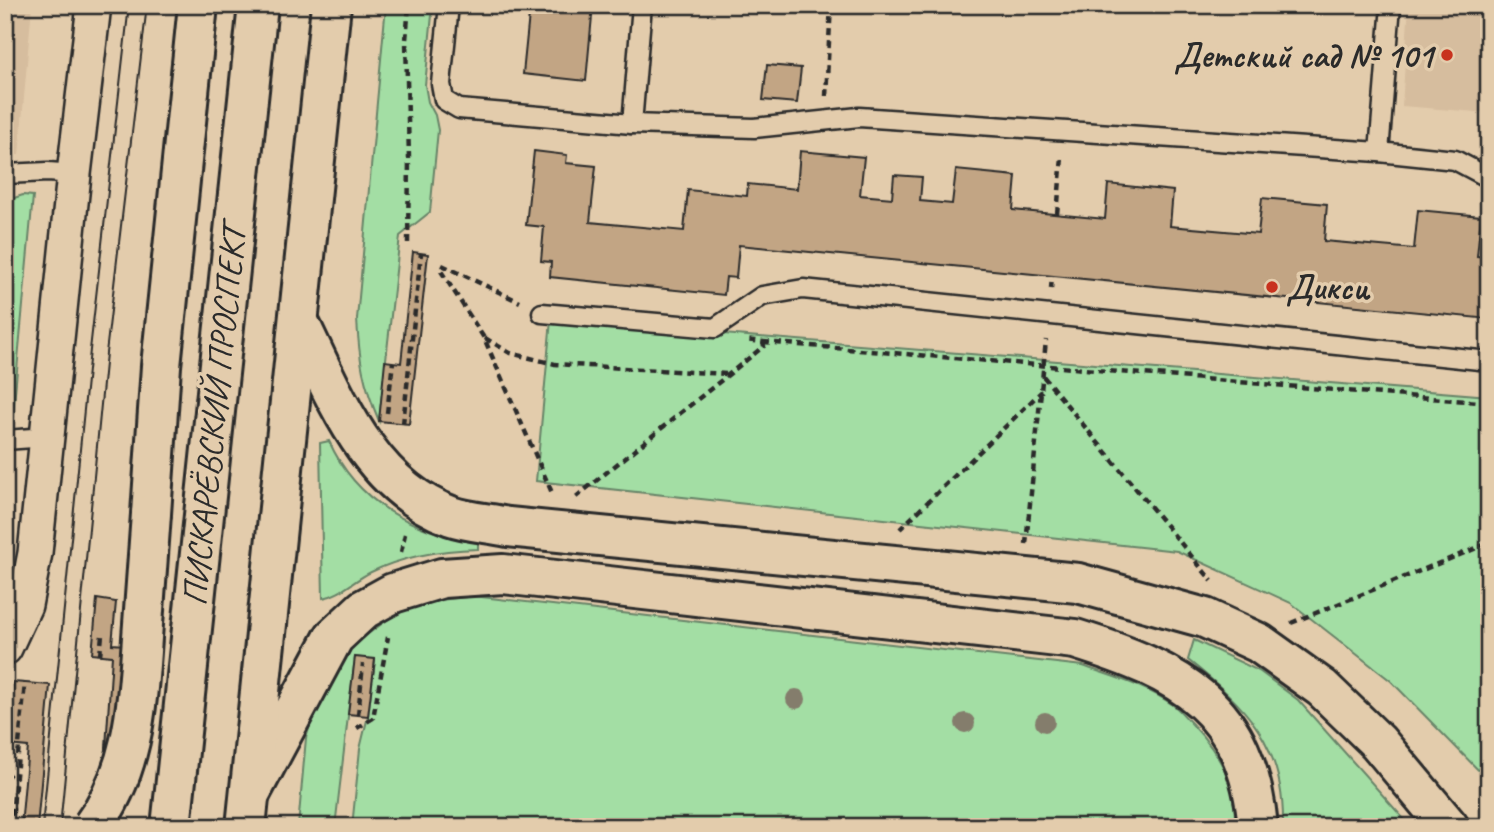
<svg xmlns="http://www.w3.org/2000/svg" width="1494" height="832" font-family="Caveat,sans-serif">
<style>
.built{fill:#d6bd9e}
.green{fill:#a3dea4;stroke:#678468;stroke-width:2}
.building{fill:#c2a584;stroke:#2b2b2b;stroke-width:2}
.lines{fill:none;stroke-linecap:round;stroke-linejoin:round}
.service-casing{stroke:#2b2b2b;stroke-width:23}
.minor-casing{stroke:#2b2b2b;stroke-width:38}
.primary-casing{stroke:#2b2b2b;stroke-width:44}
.path{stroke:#2b2b2b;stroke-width:4.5;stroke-dasharray:7 5;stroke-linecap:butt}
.service{stroke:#e3ccac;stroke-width:18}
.minor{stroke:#e3ccac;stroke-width:33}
.primary{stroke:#e3ccac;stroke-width:38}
.tram{stroke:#2b2b2b;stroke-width:2}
.primary-bridge-casing{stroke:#2b2b2b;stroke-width:44;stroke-linecap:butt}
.primary-bridge{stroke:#e3ccac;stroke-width:38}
.tree{fill:#847d6c}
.poi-dot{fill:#c8321e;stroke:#e3ccac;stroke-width:2.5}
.labels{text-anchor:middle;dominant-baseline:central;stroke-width:7;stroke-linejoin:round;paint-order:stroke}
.poi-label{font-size:35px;font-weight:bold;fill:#2b2b2b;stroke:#e3ccac;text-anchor:end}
.street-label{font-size:35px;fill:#2b2b2b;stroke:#e3ccac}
</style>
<rect width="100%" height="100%" fill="#e3ccac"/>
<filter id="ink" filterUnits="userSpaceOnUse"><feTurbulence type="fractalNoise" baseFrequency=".0143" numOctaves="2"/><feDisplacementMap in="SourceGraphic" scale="14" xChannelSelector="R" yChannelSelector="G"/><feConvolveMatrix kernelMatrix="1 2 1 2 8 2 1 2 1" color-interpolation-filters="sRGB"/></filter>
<g filter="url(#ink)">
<!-- built -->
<g class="built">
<path d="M5 5H32L19 155 5 156Z"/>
<path d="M1409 5H1489V113L1402 106Z"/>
</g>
<!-- green -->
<g class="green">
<path d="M386 5H433L425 85 428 102 435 115 438 130 430 212 400 236 379 421C363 383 359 359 357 319Z"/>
<path d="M23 195 33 196 12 425H5V357H10L5 281V201Z"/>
<path d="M551 320 1489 396V781L1391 681 1291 603 1177 551 536 481Z"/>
<path d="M329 441C357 504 413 531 478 543V549C442 550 404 556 371 572 354 580 341 595 323 598L320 443Z"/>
<path d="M473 596 1083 666C1114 677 1147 686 1173 705 1180 710 1186 718 1192 724 1221 755 1237 785 1235 827H352L360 749 368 716 375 660 355 657 335 827H298L306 738 319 698 352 646 399 611 440 600Z"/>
<path d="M1194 640 1259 671 1298 700 1411 827H1283C1285 745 1247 707 1188 660Z"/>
</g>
<!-- building -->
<g class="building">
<path d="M530 5H593L586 81 523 74Z"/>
<path d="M767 65 801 68 797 103 763 100Z"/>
<path d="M534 151 567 155 566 163 596 166 590 222 684 231 688 190 747 196 748 184 797 189 800 151 864 157 860 195 892 198 894 175 922 177 920 201 952 204 956 170 1016 176 1013 210 1105 219 1108 184 1173 191 1170 226 1258 234 1262 198 1327 204 1324 241 1414 249 1418 210 1481 216 1477 256 1489 257V319L739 245 736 278 726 277 724 295 550 277 551 262 541 261 544 227 526 225Z"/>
<path d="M413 252 428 254 409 424 379 421 385 361 401 363Z"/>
<path d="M97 599 116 602 112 644 125 645 120 745 122 827H108L106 747 112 656 92 654Z"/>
<path d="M355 657 375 659 368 716 348 714Z"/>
<path d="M13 682 50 685 37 827H21L28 747 8 745Z"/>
</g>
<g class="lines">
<defs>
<g id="service">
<path d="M449 5 441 84 444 100 459 109 632 124 754 128 859 117 1379 152 1455 160 1489 178"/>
<path d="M632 124 642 5"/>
<path d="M1379 152 1391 5"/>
<path d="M5 174 48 172 74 174"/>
<path d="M542 313 715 328 762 296 803 289 1489 361"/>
<path d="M5 440 47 437"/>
</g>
<path id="minor" d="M5 648 25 605 35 553 74 174 94 5"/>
<g id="primary">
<path d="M300 324C335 396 368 486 451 516 468 522 490 523 508 527L1078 583 1205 618 1259 643 1322 688 1378 742 1449 827"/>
<path d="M151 514 161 366 198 5"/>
<path d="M250 794 334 637 364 609 393 593 442 578 503 574 1075 639C1181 672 1247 706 1258 827"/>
<path d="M171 827 258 5"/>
<path d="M246 827 331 5"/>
</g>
</defs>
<!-- service casing -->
<use href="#service" class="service-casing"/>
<!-- minor casing -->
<use href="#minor" class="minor-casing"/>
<!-- primary casing -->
<use href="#primary" class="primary-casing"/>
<!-- path -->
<g class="path">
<path d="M826 96 831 5"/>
<path d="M1057 214 1062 157"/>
<path d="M408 243 409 158 406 40 409 5"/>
<path d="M442 265 520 302"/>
<path d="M441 271 484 338 553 495"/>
<path d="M1051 289 1052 276"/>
<path d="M485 338 510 353 555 364 726 374"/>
<path d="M763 342 1489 403"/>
<path d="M1043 376 1212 581"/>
<path d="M387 413 393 362"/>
<path d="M403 424 421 253"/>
<path d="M576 497 764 346 763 342 746 340"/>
<path d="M900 529 1042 391"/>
<path d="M1026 544 1046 340"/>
<path d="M401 552 405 534"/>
<path d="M1291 623 1489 543"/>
<path d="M100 655 102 635"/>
<path d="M358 715 363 664"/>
<path d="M357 728 373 718 388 637"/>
<path d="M5 772 14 780"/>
<path d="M1485 808 1489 809"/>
<path d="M11 827 25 683"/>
</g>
<!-- service -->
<use href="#service" class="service"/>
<!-- minor -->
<use href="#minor" class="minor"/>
<!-- primary -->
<use href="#primary" class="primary"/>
<!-- tram -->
<g class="tram">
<path d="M42 827 90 350 129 5"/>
<path d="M60 827 106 353 147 5"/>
</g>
<defs>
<path id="primary-bridge" d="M92 827C134 771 137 705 142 638 145 597 148 556 151 514"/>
</defs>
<!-- primary-bridge casing -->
<use href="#primary-bridge" class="primary-bridge-casing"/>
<!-- primary-bridge -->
<use href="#primary-bridge" class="primary-bridge"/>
</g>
<!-- trees -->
<g class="tree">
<circle cx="796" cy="699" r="10"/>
<circle cx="1045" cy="722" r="10"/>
<circle cx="965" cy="723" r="10"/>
</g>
</g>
<!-- markers -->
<g class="poi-dot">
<circle cx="1447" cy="55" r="7"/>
<circle cx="1272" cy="287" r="7"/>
</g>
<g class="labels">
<!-- poi labels -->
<g class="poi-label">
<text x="1433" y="55">Детский сад № 101</text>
<text x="1286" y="287" text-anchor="start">Дикси</text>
</g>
<!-- street labels -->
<g class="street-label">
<text transform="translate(214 416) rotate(-84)">ПИСКАРЁВСКИЙ ПРОСПЕКТ</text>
</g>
</g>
<!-- margin -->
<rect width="1494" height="832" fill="none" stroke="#e3ccac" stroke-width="28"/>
<rect x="14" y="14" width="1466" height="804" fill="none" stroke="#2b2b2b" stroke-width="2.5" filter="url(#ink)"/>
</svg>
